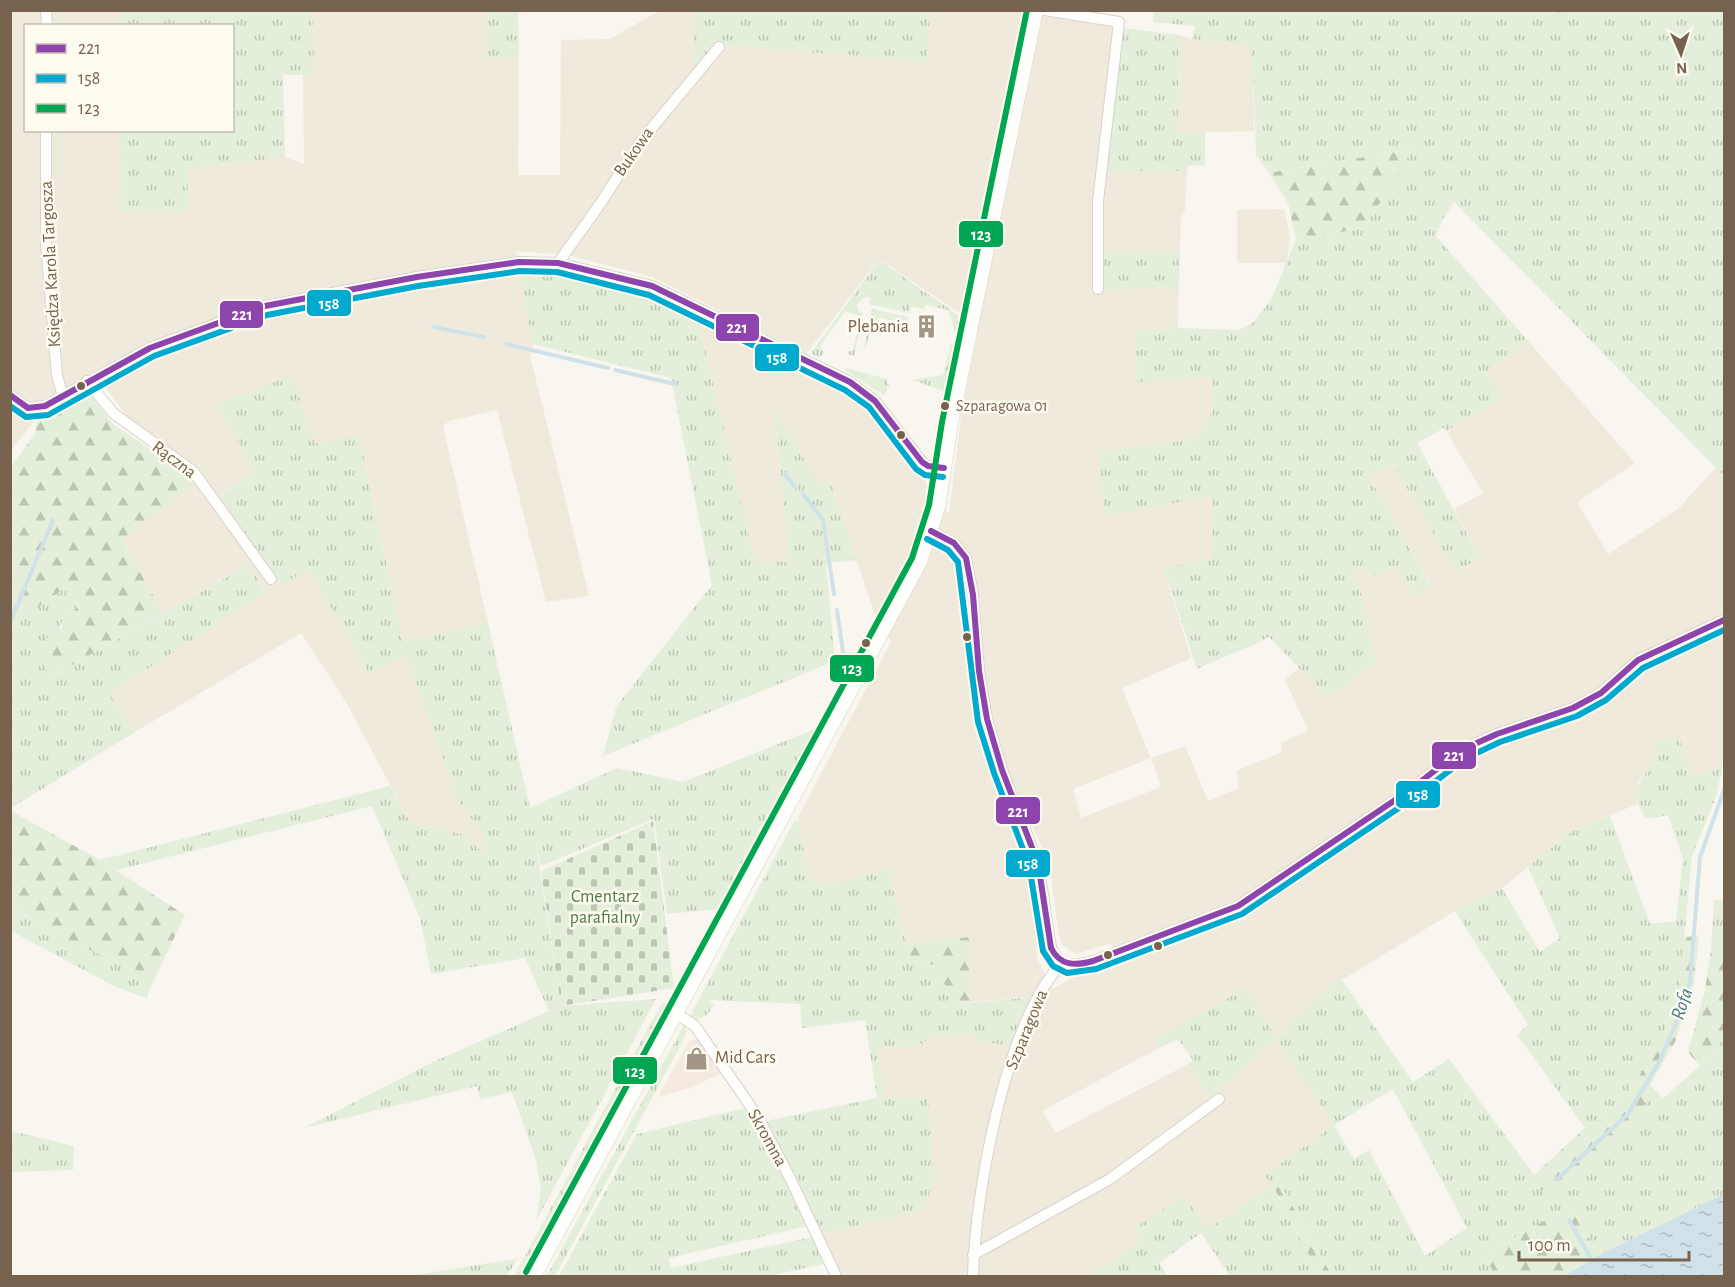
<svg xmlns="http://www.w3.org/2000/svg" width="1735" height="1287" font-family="'Alegreya Sans',sans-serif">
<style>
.residential{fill:#f0eadd;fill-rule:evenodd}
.commercial{fill:#f5eae0}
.grass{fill:url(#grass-tufts);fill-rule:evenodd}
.forest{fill:url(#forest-firs)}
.cemetery{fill:url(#cemetery-stones)}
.water{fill:url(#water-ripples)}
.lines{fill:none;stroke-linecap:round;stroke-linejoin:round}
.stream{stroke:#d0e2e9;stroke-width:4}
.street-casing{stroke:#d7d3cd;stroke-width:12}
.secondary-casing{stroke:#d6d2c9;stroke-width:15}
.street{stroke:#fefefd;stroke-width:10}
.secondary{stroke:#fefefd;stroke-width:14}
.bus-1-casing{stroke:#fefbf1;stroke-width:10}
.bus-2-casing{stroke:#fefbf1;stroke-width:10}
.bus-3-casing{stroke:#fefbf1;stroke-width:10}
.bus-1{stroke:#8e44ad;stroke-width:6}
.bus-2{stroke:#00a9ce;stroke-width:6}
.bus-3{stroke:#00a651;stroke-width:6}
.bus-dot{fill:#77624e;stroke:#fefbf1;stroke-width:2}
.labels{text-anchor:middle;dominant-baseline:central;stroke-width:5;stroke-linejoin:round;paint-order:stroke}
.bus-label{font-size:16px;fill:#77624e;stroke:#fefbf1;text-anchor:start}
.street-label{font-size:18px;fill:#77624e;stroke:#fefbf1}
.poi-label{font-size:18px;fill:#77624e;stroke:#fefbf1;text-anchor:end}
.park-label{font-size:18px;fill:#4e7c46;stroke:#fefbf1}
.water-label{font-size:20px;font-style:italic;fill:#4c7a90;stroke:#fefbf1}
.line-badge{stroke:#fefbf1;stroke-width:2}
.badge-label{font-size:16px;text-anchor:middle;font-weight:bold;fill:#fff}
</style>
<defs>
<pattern id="grass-tufts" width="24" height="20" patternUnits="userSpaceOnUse" patternTransform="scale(1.5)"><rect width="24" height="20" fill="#e3efda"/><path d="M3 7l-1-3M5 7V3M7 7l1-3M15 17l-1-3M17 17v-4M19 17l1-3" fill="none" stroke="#bdc5b3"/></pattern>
<pattern id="forest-firs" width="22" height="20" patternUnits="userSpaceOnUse" patternTransform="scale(1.5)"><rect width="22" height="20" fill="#e3efda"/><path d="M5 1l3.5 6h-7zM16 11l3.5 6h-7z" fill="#bdc5b3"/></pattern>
<pattern id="cemetery-stones" width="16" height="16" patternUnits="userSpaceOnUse" patternTransform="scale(1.5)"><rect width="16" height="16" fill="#e3efda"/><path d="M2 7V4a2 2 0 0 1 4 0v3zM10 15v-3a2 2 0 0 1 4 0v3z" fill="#bdc5b3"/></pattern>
<pattern id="water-ripples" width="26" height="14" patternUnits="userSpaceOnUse" patternTransform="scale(1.5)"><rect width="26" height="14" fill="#d0e2e9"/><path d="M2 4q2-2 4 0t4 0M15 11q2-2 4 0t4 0" fill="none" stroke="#aebbbf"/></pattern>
</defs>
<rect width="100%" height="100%" fill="#f8f6ef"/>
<!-- residential -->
<g class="residential">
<path d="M11 11H122L121 25 26 26V130L120 131 121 213 187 212 188 169 285 157 304 164 303 75 314 74 313 11H486V58L519 57 518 175H560L561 40 610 39 659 11H694V66L718 41 724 45 927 62 930 11H1023V13L1124 28 1104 171H1187L1185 211 1181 217 1180 251 1103 252 1104 289 1179 288 1178 328 1135 331 1137 382 1213 376V409L1198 439 1100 451 1213 495 1212 559 1164 569 1191 658 1122 688 1151 758 1185 746 1208 801 1239 788 1236 771 1282 752 1281 743 1308 730 1285 680 1299 668 1327 696 1376 663 1356 570 1366 567 1372 577 1396 565 1431 585 1369 477 1395 465 1455 572 1480 558 1454 509 1483 493 1446 431 1502 397 1485 374 1528 341 1635 463 1577 502 1608 554 1678 509 1716 467 1724 476V750L1722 768 1693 779 1655 743 1658 757 1638 782 1637 804 1571 832 1502 888 1455 911 1324 991 1276 1039 1334 1125 1266 1175 1273 1186 1208 1230 1135 1227 1142 1240 1093 1276H842L821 1235 922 1211 885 1099 878 1048 919 1045 931 1037 976 1033 1027 998 969 1002V937L906 944 889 869 823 887 809 879 798 817 891 642 878 624 829 479 819 484 774 411 790 562 755 561 697 315 863 398 949 514 961 416 979 326 879 259 806 354 652 277 568 255 516 251 533 344 530 355 589 596 546 602 497 410 449 421 443 426 488 623 403 643 365 461 255 473 220 494 309 568 369 674 406 654 458 800 483 834 489 860 465 835 410 822 346 702 301 633 135 732 108 694 264 592 249 564 163 613 122 538 191 488 182 471 130 421 103 384 33 423 11 450ZM1151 758 1161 787 1081 818 1073 789ZM1024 808 1049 862 1059 937 1062 945 1076 954 1111 943 1118 960 1077 975 1053 989 1037 958V906L1032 873 1009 814ZM1155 1039H1276L1210 1098 1188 1064 1056 1133 1042 1111 1159 1048Z"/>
<path d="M1179 35 1192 39 1249 44 1253 64 1254 131 1178 133Z"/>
<path d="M1284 209 1290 237 1287 263H1237V210Z"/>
</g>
<!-- commercial -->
<path class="commercial" d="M697 1038 721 1073 690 1088 658 1097 688 1042Z"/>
<!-- grass -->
<g class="grass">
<path d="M122 11H313L314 75H283L285 157 188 169 187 212 121 213 120 131 232 130V26L121 25Z"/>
<path d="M486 11H518L519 57 486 58Z"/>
<path d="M694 11H930L927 62 724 45 718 41 694 67Z"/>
<path d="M1154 11H1724V476L1454 202 1444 217 1436 236 1528 341 1485 374 1503 397 1446 431 1444 428 1417 443 1480 558 1455 572 1394 465 1369 477 1431 586 1414 596 1396 565 1372 577 1366 568 1356 570 1376 663 1327 697 1269 637C1246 650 1221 657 1197 669L1164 568 1212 559 1213 496 1104 516 1099 451 1198 439 1213 409V377L1137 382 1135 331 1178 328 1238 330 1252 324 1271 300 1296 240 1364 228 1412 149 1269 173 1256 155 1253 64 1249 45 1192 39 1195 26 1153 22Z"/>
<path d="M1124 28 1179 35 1178 132H1205V165L1188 166 1187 171H1104Z"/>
<path d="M1180 251 1179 288 1103 289V252Z"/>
<path d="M879 260 964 319 961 337 956 336 948 310 926 305 924 309 911 306 909 313 869 304 870 298 865 297 857 304 858 310 863 314 854 356 848 354 849 351H853L860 316 845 311 820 346 824 353 819 358 811 353Z"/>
<path d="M535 269C582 276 628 287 672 304L675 311 697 315 755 561 790 562 774 409 819 484 829 479 857 560 826 563 835 661 603 756 616 707 712 585 671 378 533 344 519 270Z"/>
<path d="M872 309 908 317 907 324 879 317 873 331H870L866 348 864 347Z"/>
<path d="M951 344 959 346 948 393 913 380 943 375Z"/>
<path d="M845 368 888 379 887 384 890 385 884 395 845 370Z"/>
<path d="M292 375 315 444 359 435 403 642 488 623 530 808 617 768 683 782 820 727 718 909 667 914 654 819 541 866 536 845 561 1006 656 999 536 1221 541 1189 536 1160 512 1092 480 1099 477 1086 304 1128 433 1062 549 1011 525 958 431 974 420 918 372 806 117 870 100 860 390 786 410 822 465 835 489 859 483 834 458 800 406 655 369 674 309 569 281 585 220 495 255 473 217 405Z"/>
<path d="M250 564 264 593 109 694 135 732 11 808 10 623 20 619 66 587 79 606 62 619 51 677Z"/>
<path d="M1678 734 1693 778 1722 768 1716 797 1692 856 1680 981 1664 1035 1636 1081 1615 1106 1585 1128 1517 1035 1528 1025 1455 911 1502 888 1540 952 1560 938 1528 867 1571 832 1610 816 1650 924 1676 921 1683 859 1668 815 1646 819C1628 791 1640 780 1658 757L1654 743Z"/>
<path d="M795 820 799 823 809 879 823 886 889 869 909 959 938 966 952 1004 1027 998 1013 1045 979 1042 975 1033 931 1037 920 1045 878 1048 885 1099 928 1098 935 1180 922 1211 821 1235 766 1121 877 1098 865 1020 802 1028 800 1004 709 1000 714 1005 708 1014 696 1021 690 1016Z"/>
<path d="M1714 900 1724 901V951L1711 950Z"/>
<path d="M10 907 70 941 155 978 146 998 114 986 11 931Z"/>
<path d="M1342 980 1413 1082 1449 1059 1534 1175 1540 1190 1646 1101 1650 1085 1663 1098 1700 1066 1724 1039V1194L1599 1255 1570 1206 1485 1255 1495 1276H1332L1280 1184 1273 1187 1320 1276H1230L1201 1233 1159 1263 1167 1276H1093L1142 1240 1134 1228 1184 1196 1208 1229 1272 1186 1265 1175 1334 1125 1276 1039 1210 1098 1188 1064 1193 1060 1178 1039 1159 1048 1155 1039 1246 988 1276 1038 1324 991ZM1393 1089 1467 1228 1425 1256 1369 1150 1354 1159 1334 1125Z"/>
<path d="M670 1003 522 1276H514L659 1008 663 1004Z"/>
<path d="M684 1025 687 1031 681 1045 555 1276H547Z"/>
<path d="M745 1108 782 1170 808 1226 669 1258 671 1268 812 1237 823 1264 768 1276H559L637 1134Z"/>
<path d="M11 1131 74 1146 73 1170 11 1172Z"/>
<path d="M517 1259 507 1276H408Z"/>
</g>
<!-- forest -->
<g class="forest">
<path d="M1413 149 1364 228 1296 240 1288 203 1269 173Z"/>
<path d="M88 392 113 424 182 471 191 488 122 539 163 613 51 677 32 647 62 629V619L79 606 66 587 20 620 11 623V466L35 434 37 421Z"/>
<path d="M11 811 100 860 185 915 155 978 70 941 11 907Z"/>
<path d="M1699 936 1694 984 1676 1040 1650 1085 1647 1101 1614 1142 1580 1169 1540 1191 1534 1175 1585 1128 1615 1106 1636 1081 1664 1035 1680 981 1684 937Z"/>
<path d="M969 937V1002L952 1004 938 966 909 959 906 944Z"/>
<path d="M1711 950 1724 951V1039L1700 1066 1688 1052 1705 990Z"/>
<path d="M1280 1184 1332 1276H1320L1273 1186Z"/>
<path d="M1570 1206 1599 1255 1564 1276H1495L1485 1255Z"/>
</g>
<!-- cemetery -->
<path class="cemetery" d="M653 821 674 988 561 1006 541 871Z"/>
<!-- water -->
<path class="water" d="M1724 1194V1276H1564L1599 1255Z"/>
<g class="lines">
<!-- stream -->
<g class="stream">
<path d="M1559 12V10"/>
<path d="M433 327 484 337"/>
<path d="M506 344 608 368"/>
<path d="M615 370 675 384"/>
<path d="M785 474 796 488"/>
<path d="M803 494 823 520 834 594"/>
<path d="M837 610 846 673"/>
<path d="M10 623 53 520"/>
<path d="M1556 1180 1628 1114 1659 1062 1679 1017 1690 982 1700 857 1724 790"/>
<path d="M1569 1220 1594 1264"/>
</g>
<defs>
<g id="street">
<path d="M46 10 47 26"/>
<path d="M1045 10 1119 22 1098 201V289"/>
<path d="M46 130V244L57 375 63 396"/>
<path d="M558 263 598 207 641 141 719 47"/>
<path d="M87 381 113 413 193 471 271 579"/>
<path d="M10 395 28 408 45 406 150 348 265 306 417 277 519 262 558 263 652 286 850 382 875 401 922 462 928 466 944 468"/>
<path d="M931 531 954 543 966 558 973 595 979 671 987 719 1002 770 1038 863 1051 948C1059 968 1075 966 1093 961L1238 906 1410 790 1461 750 1497 734 1573 708 1601 693 1638 660 1724 620"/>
<path d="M677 1014 695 1026 758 1117 791 1180 836 1276"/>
<path d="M973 1255 1110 1179 1219 1099"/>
<path d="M973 1276C975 1194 1005 1023 1062 963"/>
</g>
<path id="secondary" d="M534 1276 920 562 938 507 951 424 1036 10"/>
</defs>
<!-- street casing -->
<use href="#street" class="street-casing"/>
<!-- secondary casing -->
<use href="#secondary" class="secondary-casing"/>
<!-- street -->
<use href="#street" class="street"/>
<!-- secondary -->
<use href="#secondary" class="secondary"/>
<defs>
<g id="bus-1">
<path d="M10 395 28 408 45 406 150 348 265 306 417 277 519 262 558 263 652 286 850 382 875 401 922 462 928 466 944 468"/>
<path d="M931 531 954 543 966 558 973 595 979 671 987 719 1002 770 1038 863 1051 948C1060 966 1075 966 1093 961L1238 906 1410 790 1461 750 1497 734 1573 708 1601 693 1638 660 1724 620"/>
</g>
<g id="bus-2">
<path d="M10 406 26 417 48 415 154 356 267 315 418 286 520 271 557 272 649 295 845 390 869 407 916 469 925 475 943 477"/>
<path d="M927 539 948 550 958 562 978 722 994 773 1029 865 1043 951 1053 966 1067 973 1096 969 1242 914 1415 797 1466 758 1500 742 1577 716 1606 700 1643 668 1724 630"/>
</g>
<path id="bus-3" d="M526 1272 912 558 929 505 942 422 1027 10"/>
</defs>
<!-- bus-1 casing -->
<use href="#bus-1" class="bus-1-casing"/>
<!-- bus-2 casing -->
<use href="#bus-2" class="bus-2-casing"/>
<!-- bus-3 casing -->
<use href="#bus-3" class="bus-3-casing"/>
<!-- bus-1 -->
<use href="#bus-1" class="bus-1"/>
<!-- bus-2 -->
<use href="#bus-2" class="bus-2"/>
<!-- bus-3 -->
<use href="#bus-3" class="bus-3"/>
</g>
<!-- icons -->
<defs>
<symbol id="building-bare" viewBox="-9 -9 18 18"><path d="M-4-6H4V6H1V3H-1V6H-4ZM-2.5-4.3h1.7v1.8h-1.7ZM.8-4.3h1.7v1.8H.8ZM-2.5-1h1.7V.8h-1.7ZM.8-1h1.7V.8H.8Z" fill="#a49686" stroke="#fefbf1" stroke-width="2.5" paint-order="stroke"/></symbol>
<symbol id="shop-bare" viewBox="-9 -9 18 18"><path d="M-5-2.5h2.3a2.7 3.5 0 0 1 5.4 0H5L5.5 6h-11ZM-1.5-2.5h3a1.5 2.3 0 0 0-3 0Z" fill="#a49686" stroke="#fefbf1" stroke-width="2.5" paint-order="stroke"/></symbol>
</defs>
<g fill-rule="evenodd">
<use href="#building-bare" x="910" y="310" width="33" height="33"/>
<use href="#shop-bare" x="680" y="1042" width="33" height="33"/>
</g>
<!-- markers -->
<g class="bus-dot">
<circle cx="81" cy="386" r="5"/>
<circle cx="945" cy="406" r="5"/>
<circle cx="901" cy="435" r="5"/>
<circle cx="967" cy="637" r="5"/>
<circle cx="866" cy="643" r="5"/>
<circle cx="1158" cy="946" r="5"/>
<circle cx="1108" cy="955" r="5"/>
</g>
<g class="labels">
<!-- bus labels -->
<g class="bus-label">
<text x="956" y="406">Szparagowa 01</text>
</g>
<!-- street labels -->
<g class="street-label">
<text transform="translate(634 152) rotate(-55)">Bukowa</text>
<text transform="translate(51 264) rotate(-93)">Księdza Karola Targosza</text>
<text transform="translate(174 460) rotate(37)">Rączna</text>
<text transform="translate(1027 1030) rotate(-68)">Szparagowa</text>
<text transform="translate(767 1138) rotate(61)">Skromna</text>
</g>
<!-- poi labels -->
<g class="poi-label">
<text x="909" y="327">Plebania</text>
<text x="715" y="1058" text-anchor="start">Mid Cars</text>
</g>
<!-- park labels -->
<g class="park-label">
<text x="605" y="897">Cmentarz<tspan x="605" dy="21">parafialny</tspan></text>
</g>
<!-- water labels -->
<g class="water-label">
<text transform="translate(1682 1004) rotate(-72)">Rofa</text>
</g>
</g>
<g class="line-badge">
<rect x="958" y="220" width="46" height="28" rx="6" fill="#00a651"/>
<rect x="306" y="289" width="46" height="28" rx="6" fill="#00a9ce"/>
<rect x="219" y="300" width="45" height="29" rx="6" fill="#8e44ad"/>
<rect x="715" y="313" width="45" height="29" rx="6" fill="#8e44ad"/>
<rect x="754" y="343" width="46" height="29" rx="6" fill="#00a9ce"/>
<rect x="829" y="654" width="46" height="29" rx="6" fill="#00a651"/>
<rect x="1431" y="741" width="46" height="29" rx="6" fill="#8e44ad"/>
<rect x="1395" y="780" width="46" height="29" rx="6" fill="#00a9ce"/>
<rect x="995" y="796" width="46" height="29" rx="6" fill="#8e44ad"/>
<rect x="1005" y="849" width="46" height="29" rx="6" fill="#00a9ce"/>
<rect x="612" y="1056" width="46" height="29" rx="6" fill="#00a651"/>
</g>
<g class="badge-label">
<text x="981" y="240">123</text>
<text x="329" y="309">158</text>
<text x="242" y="320">221</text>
<text x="737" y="333">221</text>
<text x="777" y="363">158</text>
<text x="852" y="674">123</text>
<text x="1454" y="761">221</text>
<text x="1418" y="800">158</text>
<text x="1018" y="817">221</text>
<text x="1028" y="869">158</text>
<text x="635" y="1077">123</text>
</g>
<!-- border -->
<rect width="1735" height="1287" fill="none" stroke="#77624e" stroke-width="24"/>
<!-- legend -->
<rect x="24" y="24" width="210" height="108" fill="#fefbf1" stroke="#c8beb0" stroke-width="1.5"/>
<rect x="36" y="44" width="30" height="9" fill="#8e44ad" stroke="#c8beb0" stroke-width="1.5"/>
<text x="78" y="54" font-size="18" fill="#77624e">221</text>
<rect x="36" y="74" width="30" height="9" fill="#00a9ce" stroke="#c8beb0" stroke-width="1.5"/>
<text x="78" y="84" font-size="18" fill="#77624e">158</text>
<rect x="36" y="104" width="30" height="9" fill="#00a651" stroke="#c8beb0" stroke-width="1.5"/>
<text x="78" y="114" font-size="18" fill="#77624e">123</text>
<!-- north arrow -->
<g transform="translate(1681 54) rotate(177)" stroke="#fefbf1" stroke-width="4.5" paint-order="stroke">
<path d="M0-4.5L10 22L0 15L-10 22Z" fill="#77624e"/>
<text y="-9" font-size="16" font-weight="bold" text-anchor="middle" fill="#77624e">N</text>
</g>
<!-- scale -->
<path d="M1519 1251v9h170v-9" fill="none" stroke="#77624e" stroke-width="3"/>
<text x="1528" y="1251" font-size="18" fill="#77624e" stroke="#fefbf1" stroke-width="4.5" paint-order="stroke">100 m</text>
</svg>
